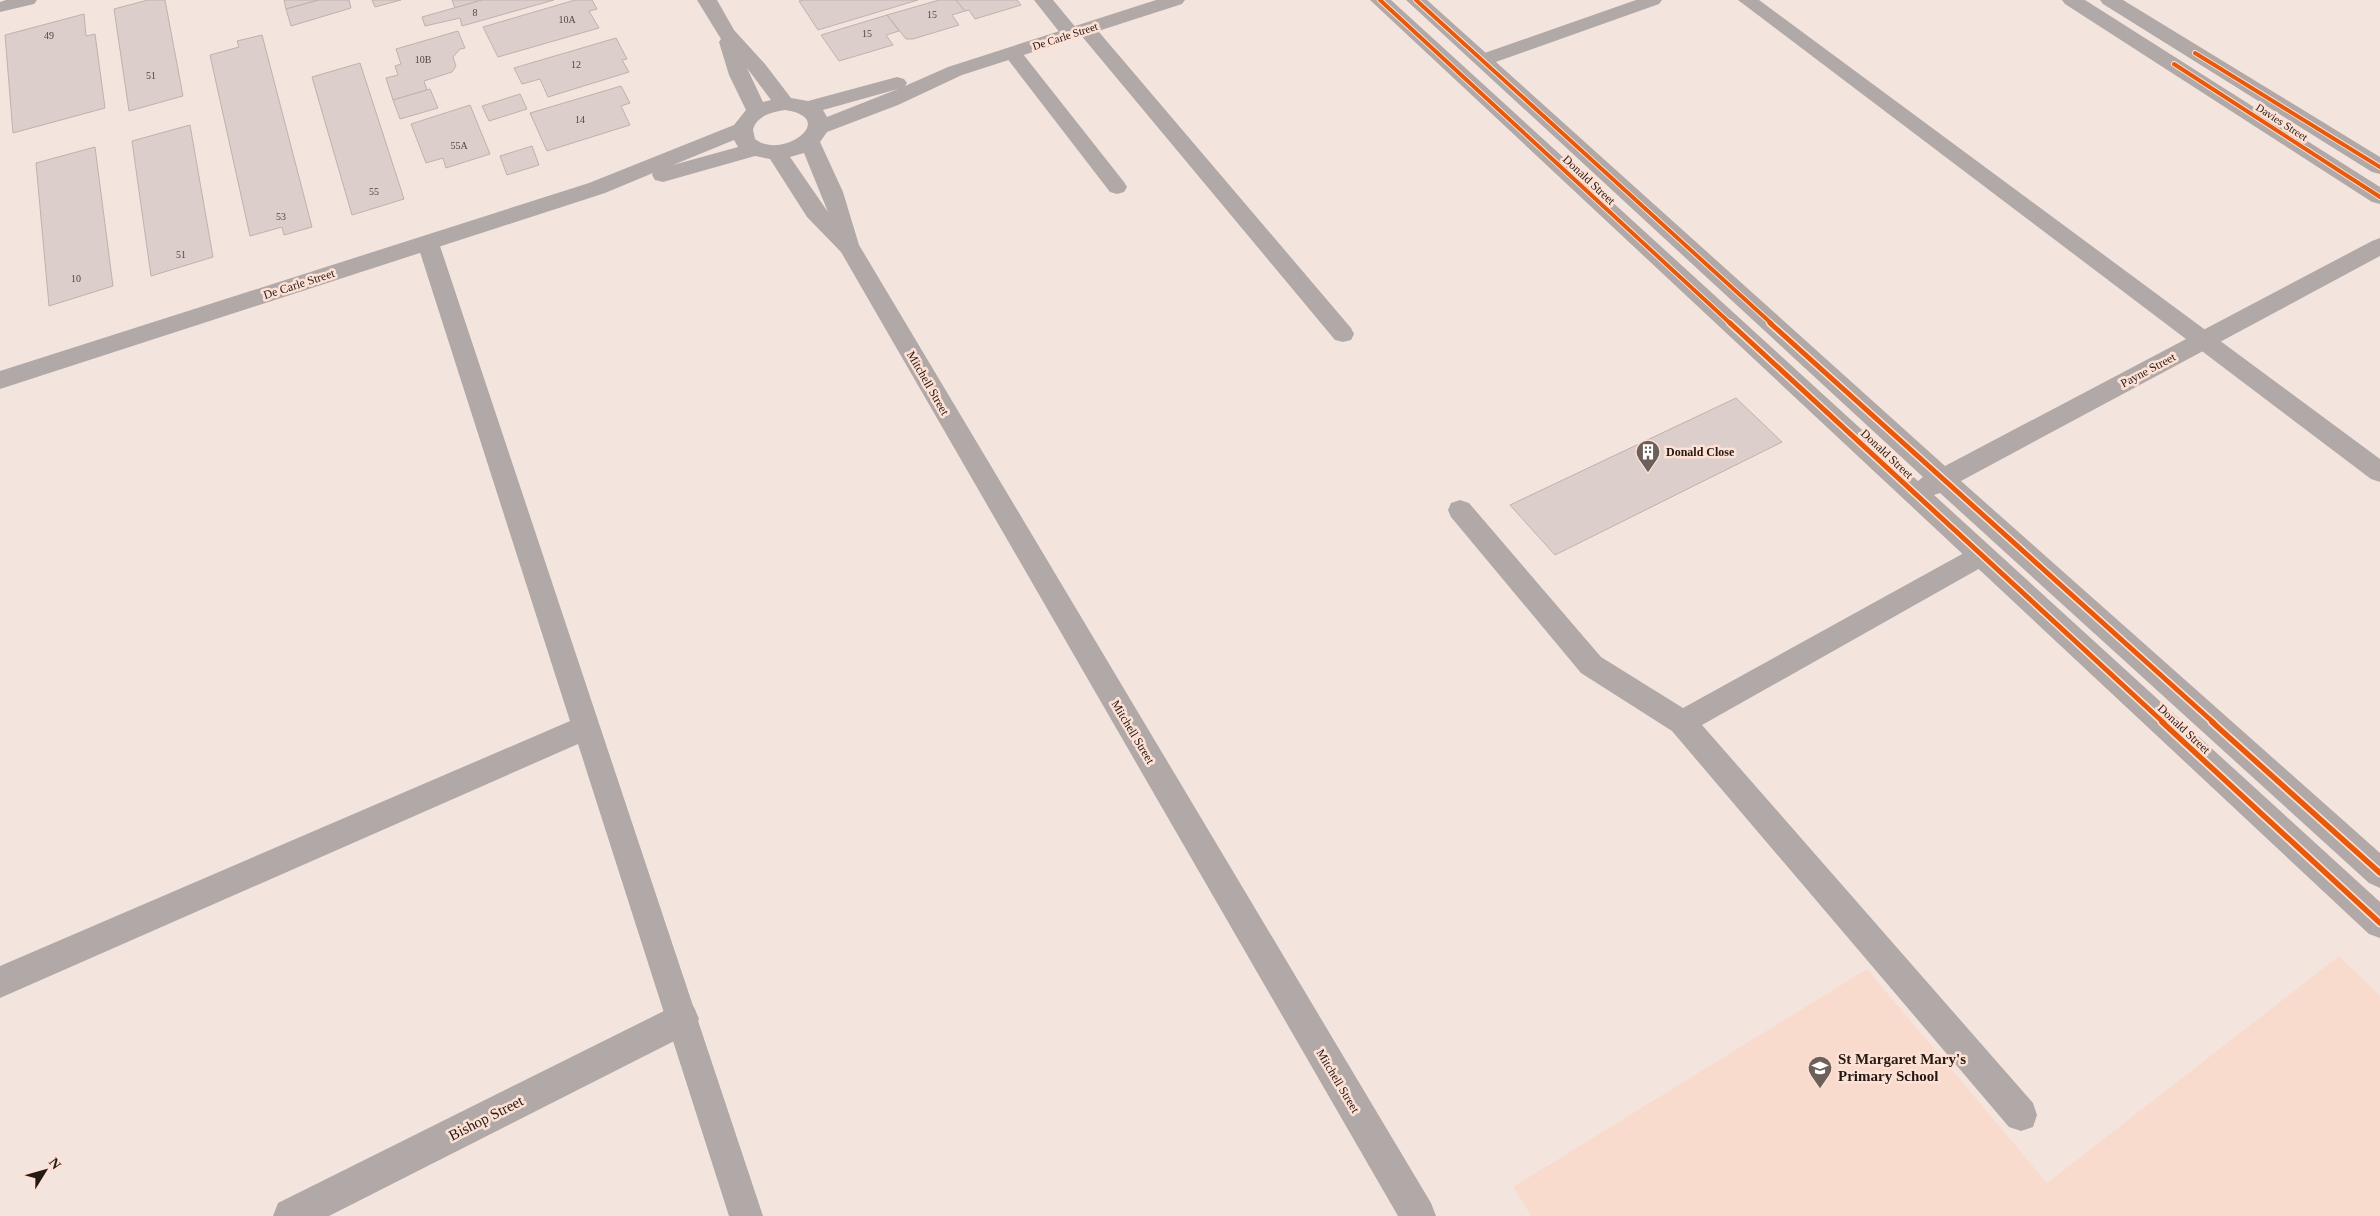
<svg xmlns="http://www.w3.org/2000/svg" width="2380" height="1216" font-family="'Times New Roman',serif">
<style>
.built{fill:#f9dbce}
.building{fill:#dcceca;stroke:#bfb1ad}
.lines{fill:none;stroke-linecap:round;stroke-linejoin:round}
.service{fill:#b0a9a8;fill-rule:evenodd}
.minor{fill:#b0a9a8;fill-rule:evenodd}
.cycleway-far2-casing{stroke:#fde1d5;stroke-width:6}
.cycleway-far1-casing{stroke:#fde1d5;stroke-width:8}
.cycleway-casing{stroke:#fde1d5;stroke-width:9}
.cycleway-far2{stroke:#e8590c;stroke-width:4}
.cycleway-far1{stroke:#e8590c;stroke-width:5}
.cycleway{stroke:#e8590c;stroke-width:5.5}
.labels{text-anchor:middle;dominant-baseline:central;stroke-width:5;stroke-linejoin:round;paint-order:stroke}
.number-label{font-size:10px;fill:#544742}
.far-street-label{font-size:11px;fill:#251914;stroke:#fde1d5}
.street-label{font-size:12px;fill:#251914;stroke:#fde1d5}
.poi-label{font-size:12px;font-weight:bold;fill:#251914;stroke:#fde1d5;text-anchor:start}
.near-poi-label{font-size:15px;font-weight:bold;fill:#251914;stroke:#fde1d5;text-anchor:start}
.near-street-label{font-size:15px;fill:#251914;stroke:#fde1d5}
</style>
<rect width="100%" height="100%" fill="#f4e4de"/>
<!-- built -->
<path class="built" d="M2339 956 2380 996V1216H1531L1513 1187 1867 969 2047 1183Z"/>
<!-- building -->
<g class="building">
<path d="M148 0H165L183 96 129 111 114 9Z"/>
<path d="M284 0H319L286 9Z"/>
<path d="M319 0H349L351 8 291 26 286 9Z"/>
<path d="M372 0H401L375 7Z"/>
<path d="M452 0H482L455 8Z"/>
<path d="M482 0H554L462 26 460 18 425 26 422 17Z"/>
<path d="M575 0H592L597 9 589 11 599 28 498 57 483 27Z"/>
<path d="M804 0H918L818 30 799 1Z"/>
<path d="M939 0H956L965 11 952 15 959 25 913 39H906L887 15Z"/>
<path d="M956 0H1017L1021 5 975 19 969 10 965 11Z"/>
<path d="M84 14 86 36 95 34 105 108 13 133 5 35Z"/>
<path d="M887 15 899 31 886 35 893 45 839 61 821 35Z"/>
<path d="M458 31 465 48 460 49 453 57 456 66 452 72 424 81 427 90 393 100 386 78 398 75 395 66 401 64 396 49Z"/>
<path d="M262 35 312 227 284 235 282 227 250 236 210 55 239 47 237 41Z"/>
<path d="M616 38 627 59 622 60 629 72 548 97 540 79 522 84 514 68Z"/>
<path d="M360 63 404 199 352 215 312 77Z"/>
<path d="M621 86 630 103 621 106 630 125 547 151 530 113Z"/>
<path d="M430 89 438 108 400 119 393 100Z"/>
<path d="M520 94 527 109 489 121 482 106Z"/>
<path d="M470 105 490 154 446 168 443 158 426 163 411 124Z"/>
<path d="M190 125 213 257 151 276 132 141Z"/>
<path d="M532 146 539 165 507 175 500 156Z"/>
<path d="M95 147 113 286 49 306 36 163Z"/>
<path d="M1736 398 1782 442 1555 555 1510 505Z"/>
</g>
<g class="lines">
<!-- service -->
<g class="service">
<path d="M6 0H37L34 4 0 12V2Z"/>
<path d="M1034 0H1053L1077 29 1079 25H1093L1351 328 1354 334 1351 340 1343 342 1335 340 1080 34 1078 38H1064Z"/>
<path d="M1636 0H1662L1659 4 1490 64 1483 66 1476 64 1474 60 1476 56Z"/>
<path d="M1738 0H1759L2380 459V482L2371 479Z"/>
<path d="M1012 47 1019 49 1124 182 1127 187 1124 192 1117 194 1110 192 1003 53 1005 49Z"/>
<path d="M428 236 436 238 439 243 763 1216H729L578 744 0 998V966L570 721 417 243 420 238Z"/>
<path d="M1460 500 1469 503 1601 657 1683 708 1973 548 1982 545 1991 548 1995 555 1991 562 1702 725 2033 1103 2037 1115 2033 1127 2021 1131 2009 1127 1672 731 1581 673 1451 517 1448 510 1451 503Z"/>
</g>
<!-- minor -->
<g class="minor">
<path d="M697 0H717L734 30 765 64 791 98 808 101 897 77 904 79 907 83 905 86 948 67 1156 0H1185L1182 4 962 75 898 105 827 132 820 142 843 192 859 245 1431 1203 1436 1216H1398L841 252 807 217 770 159 755 156 663 182 655 180 652 175 653 173 605 193 0 389V371L589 183 734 125 746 110 729 75 719 42 721 39ZM747 68 771 100 763 102ZM898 89 827 117 823 110ZM785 110C840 118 782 161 755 139L753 130C756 116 772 112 785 110ZM734 140 738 147 673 165ZM804 153 828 212 790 157Z"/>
<path d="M1370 0H1391L1918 481 1923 477 1406 0H1427L1945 466 2372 241 2380 238V256L1961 481 2380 853V888L2369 883 1940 493 1934 495 2380 902V938L2369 934Z"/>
<path d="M2062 0H2085L2380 187V204L2372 202 2065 4Z"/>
<path d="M2100 0H2123L2380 157V174L2372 172 2103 4Z"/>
<path d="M682 1002 694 1007 699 1019 694 1031 329 1216H273L278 1203Z"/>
</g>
<defs>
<g id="cycleway-far2">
<path d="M1380 0 1731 324"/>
<path d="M1416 0 1772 324"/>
<path d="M2195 53 2380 167"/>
<path d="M2174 64 2380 197"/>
</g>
<g id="cycleway-far1">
<path d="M1730 323 2164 723"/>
<path d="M1770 323 2214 723"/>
</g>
<g id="cycleway">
<path d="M2162 722 2380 923"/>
<path d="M2212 722 2380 873"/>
</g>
</defs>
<!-- cycleway-far2 casing -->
<use href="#cycleway-far2" class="cycleway-far2-casing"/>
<!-- cycleway-far1 casing -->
<use href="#cycleway-far1" class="cycleway-far1-casing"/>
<!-- cycleway casing -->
<use href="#cycleway" class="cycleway-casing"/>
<!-- cycleway-far2 -->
<use href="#cycleway-far2" class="cycleway-far2"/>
<!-- cycleway-far1 -->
<use href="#cycleway-far1" class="cycleway-far1"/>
<!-- cycleway -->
<use href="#cycleway" class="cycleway"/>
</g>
<!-- icons -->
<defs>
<symbol id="building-pin" viewBox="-11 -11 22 30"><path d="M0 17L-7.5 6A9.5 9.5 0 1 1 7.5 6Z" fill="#6d605b" stroke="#fde1d5"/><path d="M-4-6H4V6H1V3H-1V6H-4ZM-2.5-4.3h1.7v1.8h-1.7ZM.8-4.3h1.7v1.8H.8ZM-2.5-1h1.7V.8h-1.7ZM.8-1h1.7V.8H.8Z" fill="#fff"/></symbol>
<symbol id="school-pin" viewBox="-11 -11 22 30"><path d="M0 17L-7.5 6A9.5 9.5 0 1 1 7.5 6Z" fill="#6d605b" stroke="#fde1d5"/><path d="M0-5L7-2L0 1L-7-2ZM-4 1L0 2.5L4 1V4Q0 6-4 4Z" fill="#fff"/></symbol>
</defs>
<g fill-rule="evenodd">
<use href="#building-pin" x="1634" y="438" width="28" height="38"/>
<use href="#school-pin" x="1806" y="1054" width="28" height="38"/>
</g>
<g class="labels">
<!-- number labels -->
<g class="number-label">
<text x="475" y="12">8</text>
<text x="932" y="14">15</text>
<text x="567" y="19">10A</text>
<text x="867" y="33">15</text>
<text x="49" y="35">49</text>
<text x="423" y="59">10B</text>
<text x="576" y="64">12</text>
<text x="151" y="75">51</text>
<text x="580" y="119">14</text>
<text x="459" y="145">55A</text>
<text x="374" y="191">55</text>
<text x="281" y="216">53</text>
<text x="181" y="254">51</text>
<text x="76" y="278">10</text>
</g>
<!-- far-street labels -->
<g class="far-street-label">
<text transform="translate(1065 36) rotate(-18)">De Carle Street</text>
<text transform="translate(2282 122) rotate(33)">Davies Street</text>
</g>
<!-- street labels -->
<g class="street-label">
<text transform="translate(1589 180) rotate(43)">Donald Street</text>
<text transform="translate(299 284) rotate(-18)">De Carle Street</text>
<text transform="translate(2148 370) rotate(-28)">Payne Street</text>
<text transform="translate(928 383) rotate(60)">Mitchell Street</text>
<text transform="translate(1887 454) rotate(43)">Donald Street</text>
<text transform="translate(2184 729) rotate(43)">Donald Street</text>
<text transform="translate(1133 732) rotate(59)">Mitchell Street</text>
<text transform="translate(1338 1081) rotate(59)">Mitchell Street</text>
</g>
<!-- poi labels -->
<g class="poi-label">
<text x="1666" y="452">Donald Close</text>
</g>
<!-- near-poi labels -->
<g class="near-poi-label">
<text x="1838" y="1059">St Margaret Mary's<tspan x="1838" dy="17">Primary School</tspan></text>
</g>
<!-- near-street labels -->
<g class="near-street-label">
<text transform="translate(486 1118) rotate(-27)">Bishop Street</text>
</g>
</g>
<!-- north arrow -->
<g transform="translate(45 1171) rotate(53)" stroke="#fde1d5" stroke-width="4" paint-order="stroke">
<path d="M0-4L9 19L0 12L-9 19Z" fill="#251914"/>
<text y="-8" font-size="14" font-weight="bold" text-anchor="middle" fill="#251914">N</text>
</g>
</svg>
